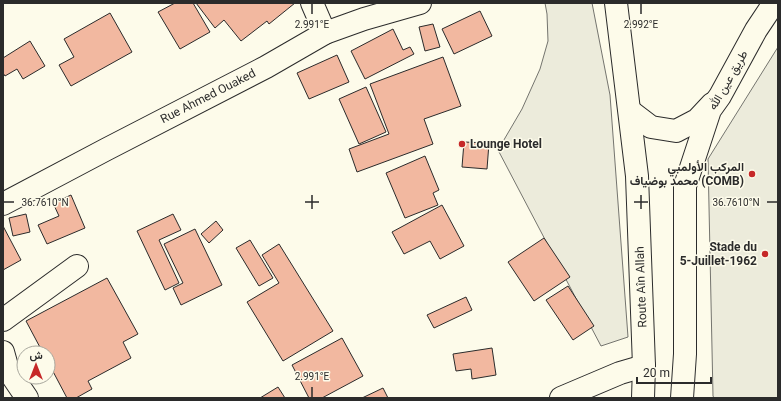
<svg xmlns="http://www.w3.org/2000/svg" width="781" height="401" font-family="Roboto,Vazirmatn,sans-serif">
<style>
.green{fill:#ecebdb;stroke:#74746e}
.building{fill:#f2b8a0;stroke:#2b2b2b}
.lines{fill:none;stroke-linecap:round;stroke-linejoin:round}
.street-casing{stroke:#2b2b2b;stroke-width:24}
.secondary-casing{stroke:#2b2b2b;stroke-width:24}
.street{stroke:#fdfbea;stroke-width:22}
.secondary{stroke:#fdfbea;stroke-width:22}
.ticks{fill:none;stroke:#2b2b2b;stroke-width:1.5}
.poi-dot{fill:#c62828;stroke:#fdfbea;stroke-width:1.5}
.labels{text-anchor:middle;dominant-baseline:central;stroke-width:3;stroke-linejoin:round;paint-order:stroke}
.street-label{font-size:12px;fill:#2b2b2b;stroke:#fdfbea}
.poi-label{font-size:12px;font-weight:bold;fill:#2b2b2b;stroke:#fdfbea;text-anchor:end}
.ticks-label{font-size:10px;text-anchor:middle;fill:#2b2b2b;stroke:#fdfbea;stroke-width:3;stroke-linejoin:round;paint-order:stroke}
</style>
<rect width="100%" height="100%" fill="#fdfbea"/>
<!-- green -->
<g class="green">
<path d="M545 3H592L610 95 628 337 601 346 498 150 522 109 540 69 548 41 547 14Z"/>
<path d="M778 47V398H714L713 396 708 159Z"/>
</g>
<!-- building -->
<g class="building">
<path d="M175 3H193L210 32 180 49 158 12Z"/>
<path d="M196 3H295L269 24 267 21 241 41 224 20 215 28Z"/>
<path d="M480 11 492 36 454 54 442 29Z"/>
<path d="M110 13 132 52 71 86 59 65 74 57 64 39Z"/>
<path d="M433 24 440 47 425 51 419 27Z"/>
<path d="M393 29 403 50 410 47 414 54 365 79 351 51Z"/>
<path d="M30 41 45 66 23 79 17 69 5 76 3 73V58Z"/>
<path d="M337 55 349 82 309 99 297 73Z"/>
<path d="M443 57 461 106 424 119 433 144 357 172 349 149 389 134 370 84Z"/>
<path d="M366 87 386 132 359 144 339 99Z"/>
<path d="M464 142 489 143 487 169 462 167Z"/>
<path d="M425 156 439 190 433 193 438 205 405 218 386 173Z"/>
<path d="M71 195 85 228 47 244 38 225 59 216 53 203Z"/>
<path d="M442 205 464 246 440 259 430 241 404 254 392 232Z"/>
<path d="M26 214 30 232 13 236 9 218Z"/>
<path d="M173 214 181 230 159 240 179 283 165 290 137 231Z"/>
<path d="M216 221 223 230 209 243 201 234Z"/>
<path d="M3 226 21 260 3 270Z"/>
<path d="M195 229 222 285 181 305 173 288 183 283 164 244Z"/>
<path d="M544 238 570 277 534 301 508 262Z"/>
<path d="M250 240 273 278 259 286 236 248Z"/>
<path d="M279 244 333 331 283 361 247 302 279 283 262 255Z"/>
<path d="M107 278 138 334 123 342 131 358 88 381 92 389 76 398H67L48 362V353H43L26 321Z"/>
<path d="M568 286 594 326 573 340 546 300Z"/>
<path d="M466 297 472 310 434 328 427 315Z"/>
<path d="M342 338 363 376 322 398H309L292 365Z"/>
<path d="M492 348 496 375 472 379 471 369 456 371 453 354Z"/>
<path d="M278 387 285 398H260Z"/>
<path d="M383 388 388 398H362Z"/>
</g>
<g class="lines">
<defs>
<g id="street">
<path d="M312 3 325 33"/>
<path d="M3 320 77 266"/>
<path d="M3 352 8 370 27 398"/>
<path d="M561 398 620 373 644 366"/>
</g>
<g id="secondary">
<path d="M616 3 637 176 644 366 643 398"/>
<path d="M630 111 651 127 676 131 697 120 712 104"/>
<path d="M3 204 107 149 266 67 325 33 364 19 420 3"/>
<path d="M682 398 685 354V186L710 110 720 96 756 30 774 3"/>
</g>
</defs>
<!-- street casing -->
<use href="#street" class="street-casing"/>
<!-- secondary casing -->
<use href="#secondary" class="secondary-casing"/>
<!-- street -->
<use href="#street" class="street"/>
<!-- secondary -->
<use href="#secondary" class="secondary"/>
</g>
<!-- ticks -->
<path class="ticks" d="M312 4V14M641 4V14M312 195V209M641 195V209M4 202H14M305 202H319M634 202H648M767 202H777M312 387V397"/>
<!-- markers -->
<g class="poi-dot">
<circle cx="462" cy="144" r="4"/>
<circle cx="752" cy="174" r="4"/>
<circle cx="765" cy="254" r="4"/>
</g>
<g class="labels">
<!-- street labels -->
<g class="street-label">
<text transform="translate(728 80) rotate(-60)">طريق عين الله</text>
<text transform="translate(208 96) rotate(-27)">Rue Ahmed Ouaked</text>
<text transform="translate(641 287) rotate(-92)">Route Aîn Allah</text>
</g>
<!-- poi labels -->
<g class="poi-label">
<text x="470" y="144" text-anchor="start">Lounge Hotel</text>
<text x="744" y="167">المركب الأولمبي<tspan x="744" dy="14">محمد بوضياف (COMB)</tspan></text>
<text x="757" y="247">Stade du<tspan x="757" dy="14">5-Juillet-1962</tspan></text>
</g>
</g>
<g class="ticks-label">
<text x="312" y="28">2.991°E</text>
<text x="641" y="28">2.992°E</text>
<text x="45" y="206">36.7610°N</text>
<text x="736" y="206">36.7610°N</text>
<text x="312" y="380">2.991°E</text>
</g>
<!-- border -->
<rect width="781" height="401" fill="none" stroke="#2b2b2b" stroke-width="8"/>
<!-- north arrow -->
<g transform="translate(36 365)"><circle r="19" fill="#fdfbea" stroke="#a9a89e"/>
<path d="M0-3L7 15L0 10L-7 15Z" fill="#c62828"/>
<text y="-6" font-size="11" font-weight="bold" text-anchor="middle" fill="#2b2b2b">ش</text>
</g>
<!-- scale -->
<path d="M637 377v6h74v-6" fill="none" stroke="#2b2b2b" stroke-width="2"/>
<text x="643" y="377" font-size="12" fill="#2b2b2b" stroke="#fdfbea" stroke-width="3" paint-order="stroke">20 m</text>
</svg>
